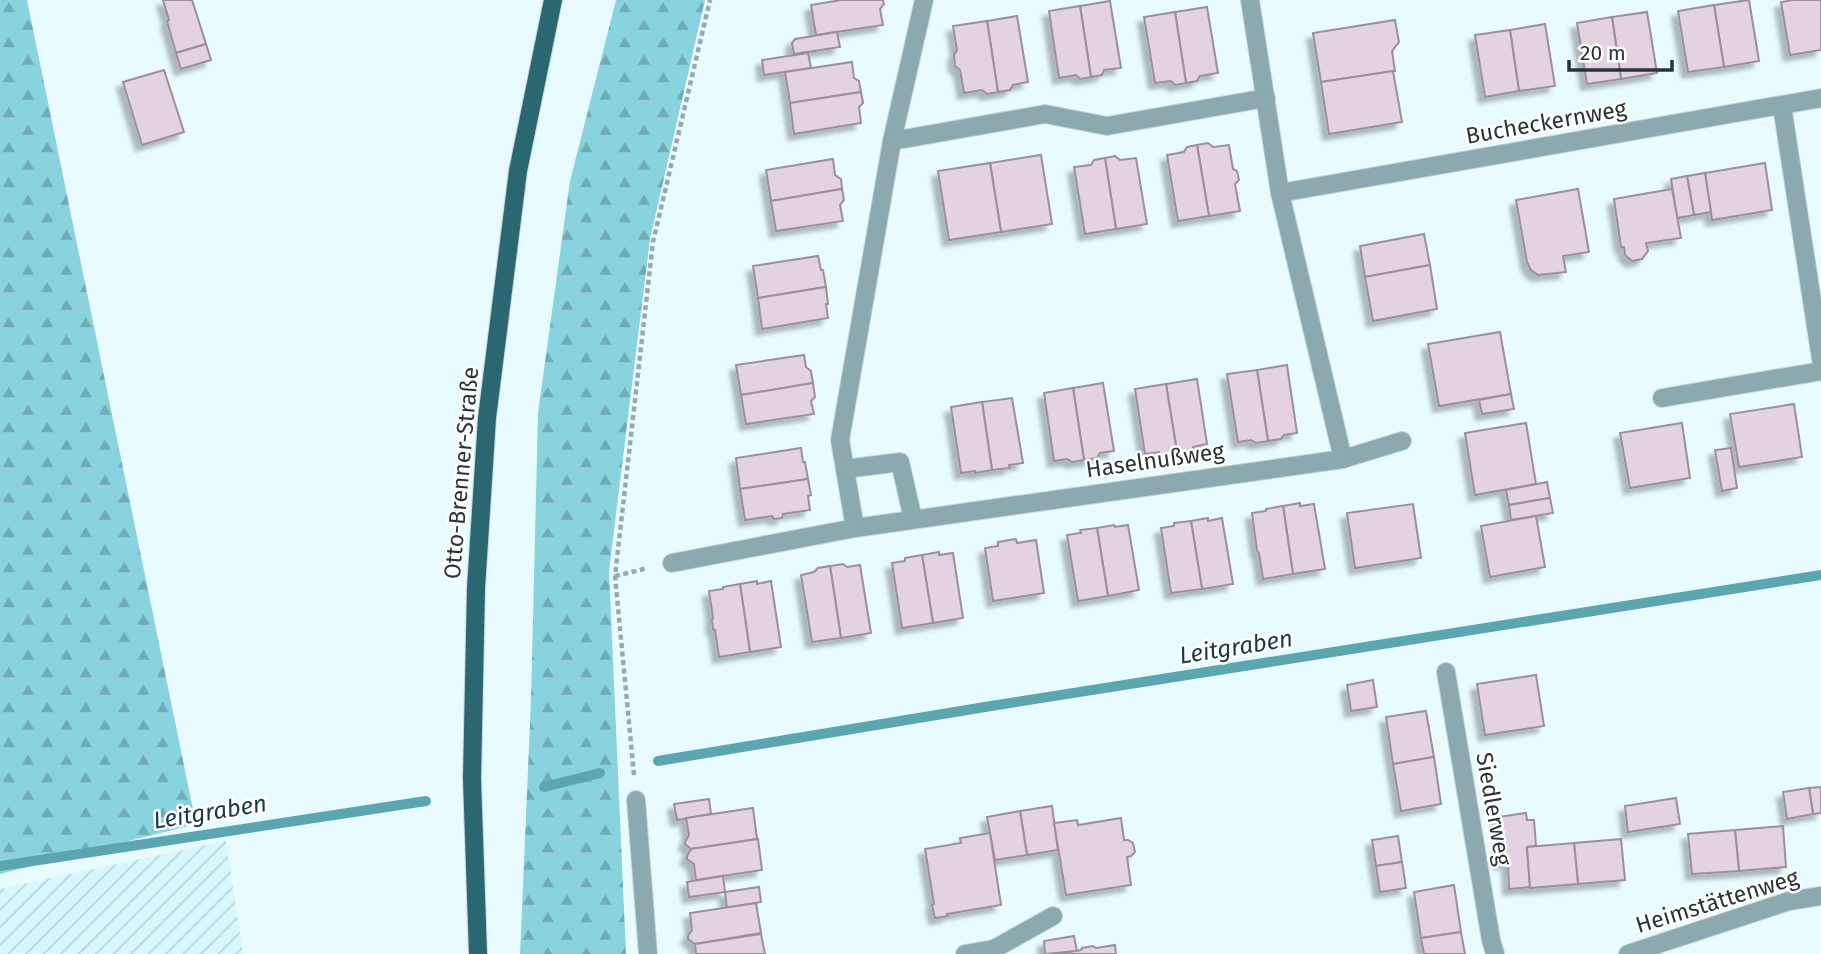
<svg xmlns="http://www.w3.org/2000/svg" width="1821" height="954" font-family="'Fira Sans',sans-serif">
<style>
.industrial{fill:url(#industrial-furrows)}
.forest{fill:url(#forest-firs)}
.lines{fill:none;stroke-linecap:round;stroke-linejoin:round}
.stream{stroke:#5ca6b2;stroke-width:10}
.building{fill:#e3d3e0;stroke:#9d8e9b;stroke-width:2;filter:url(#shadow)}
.minor-casing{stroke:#c6d7db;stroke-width:20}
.major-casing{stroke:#c6d7db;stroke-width:20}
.path{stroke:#99a8ab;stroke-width:4.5;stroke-dasharray:5 3.5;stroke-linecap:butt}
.minor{stroke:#8ba9ae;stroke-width:18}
.major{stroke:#2a6771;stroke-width:18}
.labels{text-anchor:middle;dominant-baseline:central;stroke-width:5;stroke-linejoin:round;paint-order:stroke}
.street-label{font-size:23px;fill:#2b3435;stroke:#fff}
.water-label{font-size:24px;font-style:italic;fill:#173b41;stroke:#fff}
</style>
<defs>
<pattern id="industrial-furrows" width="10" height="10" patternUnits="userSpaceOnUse" patternTransform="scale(1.75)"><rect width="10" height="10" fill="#d6f7fd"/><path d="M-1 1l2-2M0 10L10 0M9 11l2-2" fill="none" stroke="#b8d4d9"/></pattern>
<pattern id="forest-firs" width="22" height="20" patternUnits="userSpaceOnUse" patternTransform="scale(1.75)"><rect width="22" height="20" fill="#89d3df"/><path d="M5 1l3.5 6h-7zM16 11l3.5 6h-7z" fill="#70acb6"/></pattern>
<filter id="shadow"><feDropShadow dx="-6" dy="6" stdDeviation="2" flood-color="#0004"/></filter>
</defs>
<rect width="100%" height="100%" fill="#e8fbff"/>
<!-- industrial -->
<path class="industrial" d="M226 841 243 954H0V889Z"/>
<!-- forest -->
<g class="forest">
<path d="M0 0H27L196 824 0 874Z"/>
<path d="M616 0H705L650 239 609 571 626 954H520L531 700 538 413 570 181Z"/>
</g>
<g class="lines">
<!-- stream -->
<g class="stream">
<path d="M658 761 991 706 1821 575"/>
<path d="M544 787 600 773"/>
<path d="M0 866 426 801"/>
</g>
</g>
<!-- building -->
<g class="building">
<path d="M163 0H192L206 44 176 53 167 21 169 20Z"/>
<path d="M841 0H883L884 4 880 9 883 25 816 35 811 5Z"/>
<path d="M1749 0 1759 61 1724 67 1714 5Z"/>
<path d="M1793 0H1821V50L1790 55 1781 2Z"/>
<path d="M1110 1 1121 68 1104 70 1102 75 1091 77 1080 6Z"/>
<path d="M1714 5 1724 67 1688 72 1678 11Z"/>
<path d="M1080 6 1091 77 1080 79 1076 75 1059 78 1049 11Z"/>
<path d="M1207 7 1218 73 1200 76 1197 81 1186 83 1175 12Z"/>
<path d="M1175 12 1186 83 1175 85 1171 81 1155 83 1144 17Z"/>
<path d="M1647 12 1657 73 1621 79 1612 17Z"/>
<path d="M1017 16 1028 82 1013 85 1010 90 998 92 987 21Z"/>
<path d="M1612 17 1621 79 1587 84 1577 23Z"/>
<path d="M1395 20 1399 42 1392 51 1395 71 1321 82 1313 33Z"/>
<path d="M987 21 998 92 987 94 982 90 964 93 960 70 955 66 954 55 957 50 953 26Z"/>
<path d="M1545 24 1555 86 1519 91 1510 30Z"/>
<path d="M1510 30 1519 91 1485 97 1475 35Z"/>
<path d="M837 32 840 47 794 54 792 43 795 39Z"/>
<path d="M206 44 211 60 181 69 176 53Z"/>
<path d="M808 53 811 68 764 75 762 60Z"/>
<path d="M852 62 854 78 859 81 861 92 790 103 785 72Z"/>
<path d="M164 70 184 132 142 145 123 82Z"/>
<path d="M1393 71 1402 122 1329 134 1321 82Z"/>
<path d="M861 92 863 103 859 107 861 123 794 134 790 103Z"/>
<path d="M1208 143 1213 147 1229 145 1233 169 1237 171 1239 180 1235 184 1240 211 1209 216 1197 145Z"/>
<path d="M1197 145 1209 216 1178 221 1167 155 1184 152 1187 147Z"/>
<path d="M1041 155 1052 224 1001 232 990 163Z"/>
<path d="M1115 156 1120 160 1136 158 1147 224 1116 229 1105 158Z"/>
<path d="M1105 158 1116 229 1085 234 1074 167 1091 165 1094 160Z"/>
<path d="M833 159 835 175 841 179 842 189 771 201 766 170Z"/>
<path d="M990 163 1001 232 949 240 938 171Z"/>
<path d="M1765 163 1772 210 1712 220 1705 173Z"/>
<path d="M1705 173 1711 212 1694 215 1687 176Z"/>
<path d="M1687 176 1694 215 1677 218 1671 179Z"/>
<path d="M842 189 844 200 840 205 843 221 776 231 771 201Z"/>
<path d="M1578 189 1589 252 1563 256 1566 272 1538 275 1531 270 1527 262 1516 200Z"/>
<path d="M1672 189 1681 238 1646 243 1648 251 1642 259 1632 261 1625 255 1624 247H1621L1614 199Z"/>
<path d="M1424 234 1430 265 1365 277 1360 246Z"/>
<path d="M818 256 821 270H823L826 287 758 298 753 266Z"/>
<path d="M1430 265 1437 309 1373 321 1365 277Z"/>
<path d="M826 287 828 304H826L828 318 762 329 758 298Z"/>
<path d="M1500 332 1511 394 1439 406 1428 344Z"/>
<path d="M804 355 806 367 811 371 813 383 741 395 736 365Z"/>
<path d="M1287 365 1297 433 1284 435 1281 439 1268 441 1257 370Z"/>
<path d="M1257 370 1268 441 1256 443 1251 440 1238 442 1227 374Z"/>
<path d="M1197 379 1207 444 1193 447V449L1177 452 1166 384Z"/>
<path d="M813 383 815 397 811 401 814 414 746 424 741 395Z"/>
<path d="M1103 383 1114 451 1100 453 1097 458 1084 460 1073 388Z"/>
<path d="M1166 384 1177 452 1160 455 1159 452 1145 454 1135 389Z"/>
<path d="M1073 388 1084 460 1072 462 1067 459 1054 461 1044 393Z"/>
<path d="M1511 394 1514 409 1482 414 1479 400Z"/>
<path d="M1012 398 1023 463 1009 465 1010 468 992 470 982 402Z"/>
<path d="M982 402 992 470 975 473V471L961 473 951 407Z"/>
<path d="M1794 404 1802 457 1739 467 1730 414Z"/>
<path d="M1526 423 1536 484 1475 495 1465 433Z"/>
<path d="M1682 423 1690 478 1630 488 1620 433Z"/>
<path d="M801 448 803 462H805L808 479 740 489 736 458Z"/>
<path d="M1731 448 1737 488 1722 491 1715 450Z"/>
<path d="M808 479 811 495 808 496 810 510 783 514 782 518 774 519 772 516 745 520 740 489Z"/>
<path d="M1547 482 1550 498 1509 505 1506 490Z"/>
<path d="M1550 498 1553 513 1511 520 1509 505Z"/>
<path d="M1300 503V506L1314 504 1325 569 1293 574 1283 506Z"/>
<path d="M1413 504 1421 558 1355 568 1347 513Z"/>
<path d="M1283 506 1293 574 1263 579 1259 553 1257 551 1252 513 1266 511V509Z"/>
<path d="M1536 516 1545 567 1490 577 1481 526Z"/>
<path d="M1208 518V521L1222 518 1233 584 1202 589 1191 521Z"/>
<path d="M1191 521 1202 589 1171 593 1161 528 1174 526V523Z"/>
<path d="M1114 525 1115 527 1128 525 1139 590 1108 596 1097 528Z"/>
<path d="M1097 528 1108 596 1078 601 1067 535 1081 533 1080 530Z"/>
<path d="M1016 539 1017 543 1036 540 1044 593 993 601 985 548 998 546V542Z"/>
<path d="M939 552V555L953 553 963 618 933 623 922 555Z"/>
<path d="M922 555 933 623 902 628 892 563 905 561V558Z"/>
<path d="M843 564 847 567 860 565 871 633 841 638 830 566Z"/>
<path d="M830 566 841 638 812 642 801 575 814 572 818 568Z"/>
<path d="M757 581V584L771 581 781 647 750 652 740 584Z"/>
<path d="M740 584 750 652 719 657 715 630 713 629 712 620 713 618 709 591 723 589V587Z"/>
<path d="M1536 675 1544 726 1485 735 1477 684Z"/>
<path d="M1373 680 1377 707 1351 711 1347 685Z"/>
<path d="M1426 711 1434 757 1393 764 1386 717Z"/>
<path d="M1434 757 1441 804 1401 811 1393 764Z"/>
<path d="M1821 787V813L1813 814 1809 788Z"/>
<path d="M1809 788 1813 814 1787 819 1783 792Z"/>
<path d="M1676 798 1680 824 1628 832 1625 806Z"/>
<path d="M709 799 711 814 677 820 674 804Z"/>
<path d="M1052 806 1058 850 1027 855 1020 811Z"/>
<path d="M753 808 757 839 691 849 685 844V842L689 835 686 818Z"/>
<path d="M1020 811 1027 855 995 860 987 817Z"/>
<path d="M1526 813 1527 820H1534L1536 846 1527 847 1530 887 1509 889 1508 862 1500 863 1499 843H1502L1498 817Z"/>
<path d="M1121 818 1124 840H1128L1133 843 1135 852 1131 856 1127 857 1131 885 1066 895 1054 823 1077 820 1078 825Z"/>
<path d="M1783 826 1786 867 1739 871 1735 830Z"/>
<path d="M1735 830 1739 871 1692 874 1688 834Z"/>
<path d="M990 833 1001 905 947 914 948 916 935 918 932 905 934 904 925 849 961 843 960 838Z"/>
<path d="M1398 836 1402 862 1376 866 1372 840Z"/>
<path d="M758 839 762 870 696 880 694 864 687 859V856L691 849Z"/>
<path d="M1621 839 1625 880 1578 884 1574 843Z"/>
<path d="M1574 843 1578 884 1530 888 1527 847Z"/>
<path d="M1402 862 1406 888 1380 892 1376 866Z"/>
<path d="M723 876 725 892 689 897 687 882Z"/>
<path d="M1454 885 1461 932 1421 938 1414 892Z"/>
<path d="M759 887 761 902 727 908 725 892Z"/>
<path d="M756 903 761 933 695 944 688 939V936L692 930 690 913Z"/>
<path d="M1461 932 1465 954H1424L1421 938Z"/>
<path d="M761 934 765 954H696L695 944Z"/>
<path d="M1074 936 1077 951 1045 954 1044 941Z"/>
<path d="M1115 945 1116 954H1057L1081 950 1082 948 1093 946 1096 948Z"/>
</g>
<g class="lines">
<defs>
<g id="minor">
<path d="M924 0 892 141 840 440 855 528 1343 459 1402 441"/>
<path d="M1250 0 1280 193 1343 459"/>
<path d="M1782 106 1821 359"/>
<path d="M892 141 1045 114 1107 126 1266 98"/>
<path d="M1280 193 1821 98"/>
<path d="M1662 398 1821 371"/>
<path d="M845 469 900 462 913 519"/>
<path d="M672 563 855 528"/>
<path d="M1446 672 1491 940 1495 954"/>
<path d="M636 800 648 954"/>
<path d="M994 949 1053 916"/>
<path d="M965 954 994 949 995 954"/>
<path d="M1628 954 1789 901 1821 896"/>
</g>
<path id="major" d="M478 954 472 779 476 588 487 418 518 171 553 0"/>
</defs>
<!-- minor casing -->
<use href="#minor" class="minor-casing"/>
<!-- major casing -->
<use href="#major" class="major-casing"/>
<!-- path -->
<g class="path">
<path d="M615 576 648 568"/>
<path d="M634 775 615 576 653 242 710 0"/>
</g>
<!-- minor -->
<use href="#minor" class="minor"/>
<!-- major -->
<use href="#major" class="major"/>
</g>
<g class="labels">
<!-- street labels -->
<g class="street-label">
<text transform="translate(1546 122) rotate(-10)">Bucheckernweg</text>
<text transform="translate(1155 460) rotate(-8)">Haselnußweg</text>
<text transform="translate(461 473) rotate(-85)">Otto-Brenner-Straße</text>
<text transform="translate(1494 809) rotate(80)">Siedlerweg</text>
<text transform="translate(1717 901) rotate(-17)">Heimstättenweg</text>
</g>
<!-- water labels -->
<g class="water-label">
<text transform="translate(1236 647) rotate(-9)">Leitgraben</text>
<text transform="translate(210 812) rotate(-9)">Leitgraben</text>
</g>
</g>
<!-- scale -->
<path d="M1569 60v10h103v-10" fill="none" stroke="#2b3435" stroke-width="3.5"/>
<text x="1580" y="60" font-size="21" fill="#2b3435" stroke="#ffffff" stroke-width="5" paint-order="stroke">20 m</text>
</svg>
